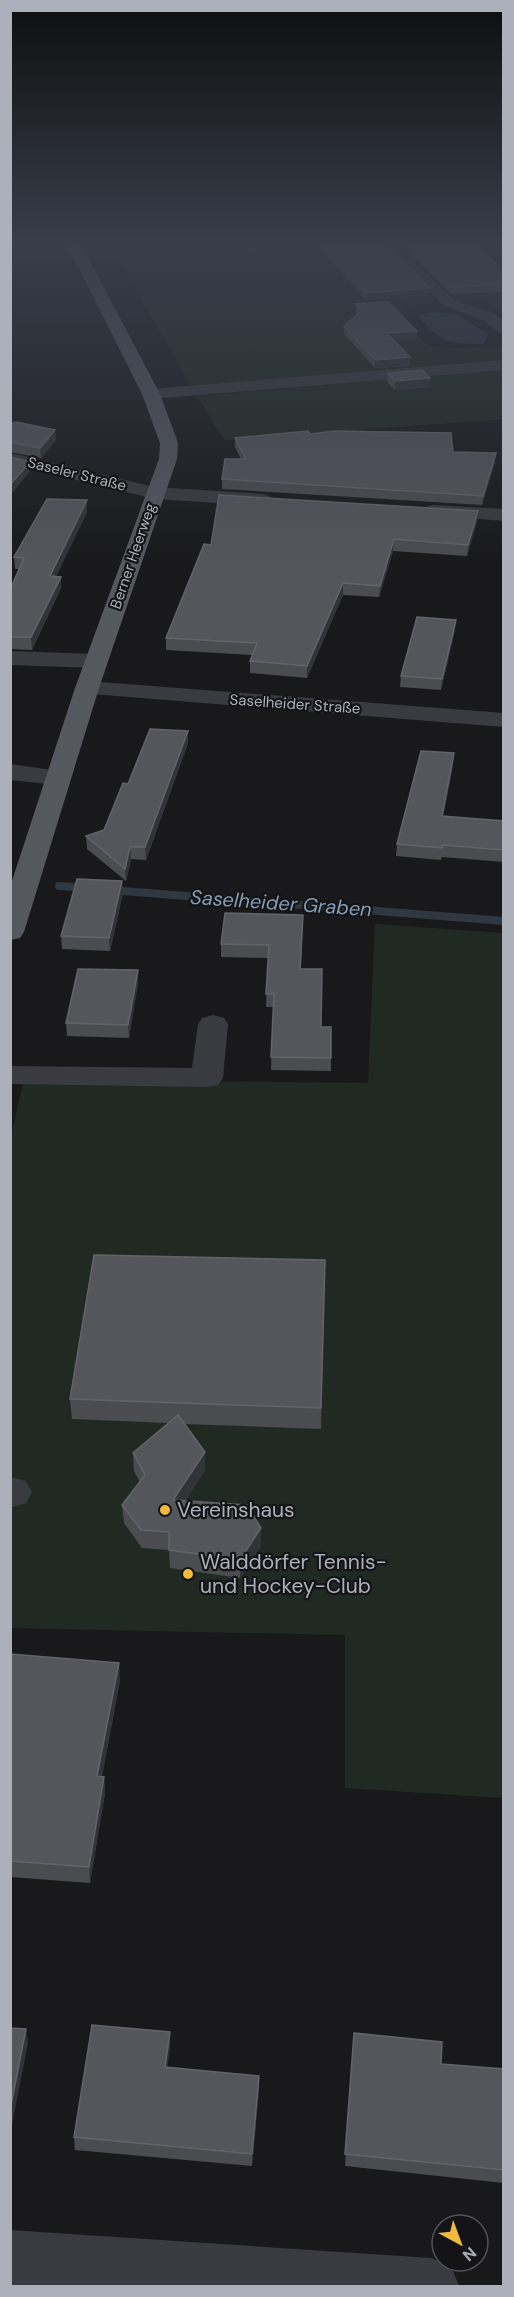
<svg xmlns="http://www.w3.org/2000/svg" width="514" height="2297" viewBox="0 0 514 2297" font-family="'DM Sans',sans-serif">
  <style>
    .green { fill: #212a22 }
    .water { fill: #2f3840 }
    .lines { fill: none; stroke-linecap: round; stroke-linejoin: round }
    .stream { stroke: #2f3840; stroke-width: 8 }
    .minor { fill: #3a3b40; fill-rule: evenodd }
    .major { fill: #56585f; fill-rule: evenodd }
    .wall { fill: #4a4c50 }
    .shaded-wall { fill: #323336 }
    .building { fill: #55565c; stroke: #62646a; stroke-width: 1.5 }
    .poi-dot { fill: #f1ba3c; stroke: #141417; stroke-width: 2 }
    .labels { text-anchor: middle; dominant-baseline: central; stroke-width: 4.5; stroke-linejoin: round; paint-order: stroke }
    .far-street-label { font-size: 15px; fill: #acb0bb; stroke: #141417 }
    .water-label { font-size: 20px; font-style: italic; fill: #849cb5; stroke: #141417 }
    .near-poi-label { font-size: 21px; fill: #acb0bb; stroke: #141417; text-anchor: start }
  </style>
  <rect width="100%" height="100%" fill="#19191b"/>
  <path class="green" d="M111 246H381L438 303 403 306 405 309 400 313 401 319 427 345 434 347 449 349 503 345V362L191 386Z
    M402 246H503V316L486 300 459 302Z
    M503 369V419L224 440 197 396Z
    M375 924 503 933V1798L345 1788V1635L11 1628 10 1140 24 1079 368 1083Z"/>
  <path class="water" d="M433 312 456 314 488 334 483 344C452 345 436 341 418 315Z"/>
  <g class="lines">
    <path class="stream" d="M59 886 88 888
      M110 890 504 921"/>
    <path class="minor" d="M383 246H398L454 300 497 315 504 320V334L498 332 485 321 444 306Z
      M504 360V370L151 399 145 398 142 394 145 390 151 389Z
      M10 453 155 487 262 494 269 496 272 500 269 504 262 506 155 499 10 464Z
      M433 505 504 509V521L426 515 423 511 426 507Z
      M10 651 96 654 104 656 107 661 104 666 96 668 10 665Z
      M87 681 504 713V727L79 693 75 688 79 683Z
      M10 764 67 772 71 777 67 782 58 785 10 780Z
      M213 1015 224 1018 228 1024 223 1078 218 1085 207 1087 10 1084V1066L192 1068 198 1024 202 1018Z
      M10 1477 26 1481 32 1492 26 1503 12 1507Z
      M10 2230 431 2258 451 2266 459 2286H10Z"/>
    <path class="major" d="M68 246H82L160 394 178 443 177 459 99 688 24 932 20 938 10 940V887L75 688 159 459 160 443 142 394Z"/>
  </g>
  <path class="wall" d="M317 246H387L430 295 366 300Z
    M401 246H477L504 271V292L451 294Z
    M356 304 417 331V339L394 340 410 357 409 366 375 368 344 334V326L358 314 356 312Z
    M388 373 430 387 395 390 387 382Z
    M10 424 55 430 56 440 41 458 10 452Z
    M310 434 453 452 495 462 482 505 222 489V479L241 459 235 447V438Z
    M87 512 56 576 61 577V588L32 650 10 649V590L19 569H15L14 557Z
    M477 522 467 556 393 551 379 597 343 595 307 678 250 673V661L252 655 166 650V638L211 545Z
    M455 630 441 690 400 687 401 676Z
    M188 743 146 860 131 859 126 881 87 849 86 836 104 830 128 784Z
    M453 765 443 816 504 821V862L442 857 441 860 396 856 397 844Z
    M122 881 123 893 110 951 62 949 61 936Z
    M303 915 301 969 321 1027 331 1058V1071L271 1070 273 1007H266L268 958 221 957V944Z
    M138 983 129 1038 67 1036 66 1023Z
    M325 1260 321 1429 185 1424 205 1470 185 1501 261 1528V1546L240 1578 170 1568 169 1550 142 1548 124 1523 122 1505 140 1482 134 1471 133 1453 168 1423 72 1419 70 1399Z
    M10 1654 120 1680 102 1776 104 1777 105 1793 90 1883 10 1877Z
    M354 2033 441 2064 504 2069V2183L345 2166Z
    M170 2046 167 2067 259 2089 252 2166 75 2150 74 2137Z"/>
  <path class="shaded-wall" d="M430 288V295L366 300V293Z
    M417 331V339L386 341V333Z
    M410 357 409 366 375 368V360Z
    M430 378V387L395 390V381Z
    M55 430 56 440 41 458 40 448Z
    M496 453 495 462 482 505 483 496Z
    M30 462V471L10 496V485Z
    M87 500V512L51 588 50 576Z
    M478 511 477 522 467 556 468 545Z
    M394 539 393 551 379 597 380 586Z
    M61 577V588L32 650 31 637Z
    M343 583V595L307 678V666Z
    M456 620 455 630 441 690 442 679Z
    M188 731V743L146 860 145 847Z
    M454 753 453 765 441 828 442 816Z
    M130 847 131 859 126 881 125 869Z
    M122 881 123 893 110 951 109 938Z
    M138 970V983L129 1038 128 1025Z
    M205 1452V1470L174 1518 173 1500Z
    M261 1528V1546L240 1578V1560Z
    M119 1663 120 1680 99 1793 97 1776Z
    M104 1777 105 1793 90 1883 89 1867Z
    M26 2029 28 2043 10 2135V2110Z
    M170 2032V2046L166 2080 165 2067Z
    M259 2076V2089L252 2166V2154Z"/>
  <path class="building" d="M323 246H387L430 288 366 293Z
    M408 246H477L504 271V285L451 287Z
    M388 302 417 331 386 333 410 357 375 360 344 326 361 311 356 304Z
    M422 370 430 378 395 381 388 373Z
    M16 422 55 430 40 448 10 442V424Z
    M308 431 310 434 335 431 451 433 453 452 496 453 483 496 222 479 225 459H246L235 438Z
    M10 457 30 462 10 485Z
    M219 495 478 511 468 545 394 539 380 586 343 583 307 666 250 661 257 643 166 638 204 544 211 545Z
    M47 499 87 500 50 576 61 577 31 637H10V590L24 558 14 557Z
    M417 617 456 620 442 679 401 676Z
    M150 729 188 731 145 847H130L125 869 86 836 104 830 123 783 128 784Z
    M421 751 454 753 442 816 504 821V850L443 845 442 848 397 844Z
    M77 879 122 881 109 938 61 936Z
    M225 913 303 915 300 969H322L321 1027H331V1058L271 1057 274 994H266L269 945 221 944Z
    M78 969 138 970 128 1025 66 1023Z
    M94 1255 325 1260 321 1408 70 1399Z
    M178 1415 205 1452 173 1500 247 1505 261 1528 240 1560 169 1550V1532L141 1530 122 1505 145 1475 133 1453Z
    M10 1654 119 1663 97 1776 104 1777 89 1867 10 1861Z
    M92 2025 170 2032 165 2067 259 2076 252 2154 74 2137Z
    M10 2028 26 2029 10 2110Z
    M354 2033 442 2042 441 2064 504 2069V2170L345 2154Z"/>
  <linearGradient id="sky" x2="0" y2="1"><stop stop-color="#0e0e0f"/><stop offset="0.43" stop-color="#383e4a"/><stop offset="1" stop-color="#383e4a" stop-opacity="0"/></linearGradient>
  <rect width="514" height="567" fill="url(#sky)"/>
  <g class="poi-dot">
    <circle cx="165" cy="1510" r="6"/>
    <circle cx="188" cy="1574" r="6"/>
  </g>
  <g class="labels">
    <g class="far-street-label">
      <text transform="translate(77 474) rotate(14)">Saseler Straße</text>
      <text transform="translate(133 556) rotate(-71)">Berner Heerweg</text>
      <text transform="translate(295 704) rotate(4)">Saselheider Straße</text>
    </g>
    <g class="water-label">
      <text transform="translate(281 903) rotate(4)">Saselheider Graben</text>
    </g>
    <g class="near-poi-label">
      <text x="177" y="1510">Vereinshaus</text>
      <text x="200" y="1562">Walddörfer Tennis-<tspan x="200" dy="24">und Hockey-Club</tspan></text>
    </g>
  </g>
  <rect width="514" height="2297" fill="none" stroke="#acb0bb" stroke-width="24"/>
  <g transform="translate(460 2243) rotate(139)"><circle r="28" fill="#141417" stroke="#515259" stroke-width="1.5"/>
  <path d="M0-4.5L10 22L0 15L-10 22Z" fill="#f1ba3c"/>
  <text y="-9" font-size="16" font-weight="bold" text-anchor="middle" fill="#acb0bb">N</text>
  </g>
</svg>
